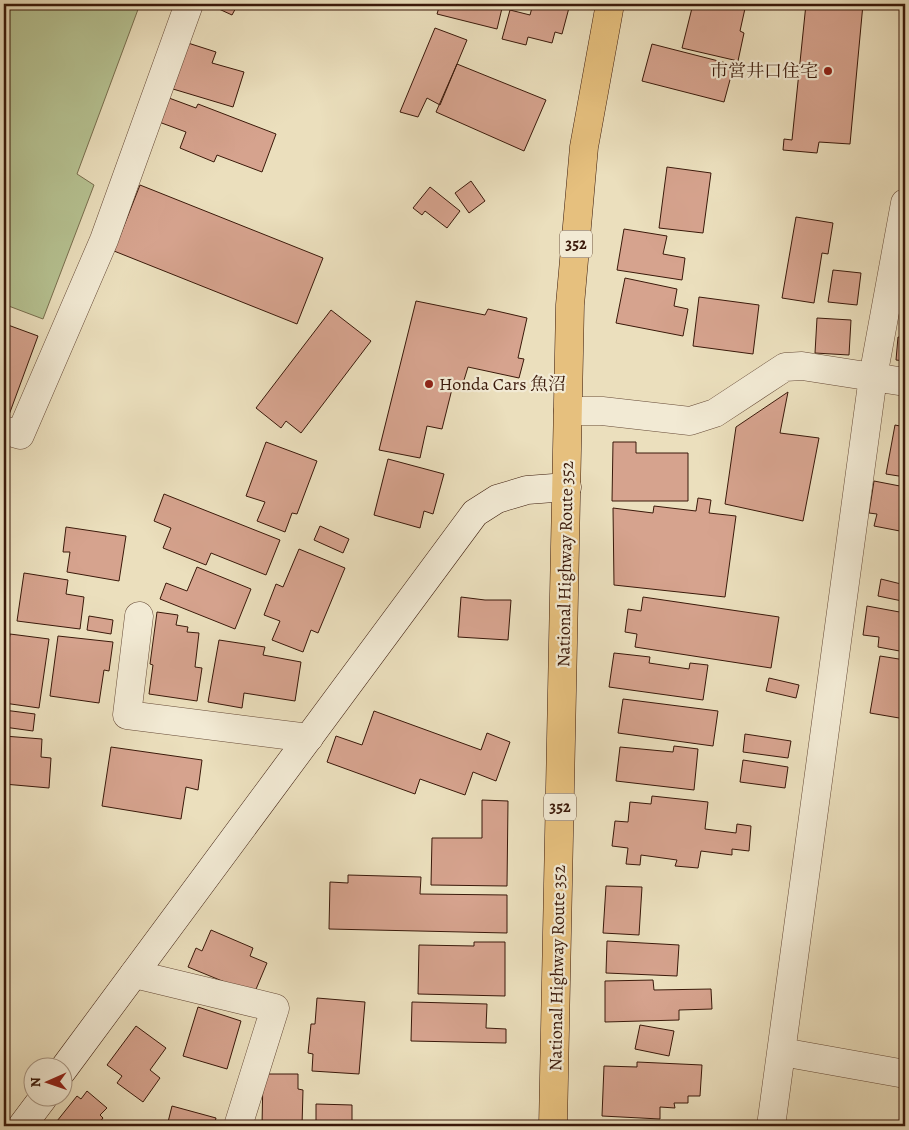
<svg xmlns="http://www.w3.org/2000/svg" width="909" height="1130" viewBox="0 0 909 1130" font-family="Alegreya,'Noto Serif JP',serif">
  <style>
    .green { fill: #b6c292; stroke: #786e4e }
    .building { fill: #d6a38e; stroke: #3a190a }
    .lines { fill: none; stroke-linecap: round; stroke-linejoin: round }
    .street-casing { stroke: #664a37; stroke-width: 29 }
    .secondary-casing { stroke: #3a190a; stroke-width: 29 }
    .highway-casing { stroke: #3a190a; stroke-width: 29 }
    .street { stroke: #f2ead4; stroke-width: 28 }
    .secondary { stroke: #f2ead4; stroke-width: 28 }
    .highway { stroke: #e6c07e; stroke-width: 28 }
    .poi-dot { fill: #8f2418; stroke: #f2ead4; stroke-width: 2 }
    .labels { text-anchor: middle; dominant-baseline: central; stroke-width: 4.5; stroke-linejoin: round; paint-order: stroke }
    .shield { fill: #f2ead4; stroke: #715847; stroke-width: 1 }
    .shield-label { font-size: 16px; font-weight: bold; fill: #3a190a }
    .poi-label { font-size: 18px; fill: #3a190a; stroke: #f2ead4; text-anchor: end }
    .street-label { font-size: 18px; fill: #3a190a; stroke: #f2ead4 }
  </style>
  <rect width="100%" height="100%" fill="#ebdfbd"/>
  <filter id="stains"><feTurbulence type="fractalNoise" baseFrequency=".004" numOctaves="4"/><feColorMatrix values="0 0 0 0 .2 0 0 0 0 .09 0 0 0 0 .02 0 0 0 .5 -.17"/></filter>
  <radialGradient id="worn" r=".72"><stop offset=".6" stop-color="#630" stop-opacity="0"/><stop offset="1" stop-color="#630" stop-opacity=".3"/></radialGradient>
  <path class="green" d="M4 4H140L77 174 94 185 43 319 6 305 4 310Z"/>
  <path class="building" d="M208 4H238L232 15Z
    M440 4H503L497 29 437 14Z
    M533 4H570L562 34 555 32 552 43 528 37 526 45 502 39 510 10 530 15Z
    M693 4H746L740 31 744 33 738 61 682 48Z
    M806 4H863L850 144 819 142 817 153 783 150 784 139 792 140Z
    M435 28 467 40 440 105 427 98 418 117 400 112Z
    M188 43 216 52 212 63 244 72 233 107 173 89Z
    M652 44 734 65 724 102 642 81Z
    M457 64 546 100 524 151 436 112Z
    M169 98 196 108 198 104 276 134 262 172 217 155 214 162 180 148 186 132 159 122Z
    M667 167 711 173 703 233 659 228Z
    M471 181 485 201 469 213 455 193Z
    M140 185 323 258 297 324 114 251Z
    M430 187 460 211 447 228 425 211 422 215 413 208Z
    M796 217 833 223 828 254 822 253 814 303 782 298Z
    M624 229 667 236 663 254 685 258 682 280 617 270Z
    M833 270 861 273 857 305 828 302Z
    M625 278 677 289 674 306 688 309 683 336 616 323Z
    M699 297 759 305 753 354 693 346Z
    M416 301 485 315 488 309 527 318 518 358 524 359 519 378 468 367 461 390 452 389 442 429 427 426 420 458 379 450Z
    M331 310 371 341 301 433 286 421 281 428 256 408Z
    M817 318 851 320 849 355 815 353Z
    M8 325 38 336 6 423 4 422V337Z
    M898 337 905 338V361L896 360Z
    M788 392 780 433 819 438 803 521 725 504 736 427Z
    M895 425 905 427V477L886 474Z
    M266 442 317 461 297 514 292 513 285 532 257 521 265 502 246 496Z
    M613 442H636V453H688V501H612Z
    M388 459 444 474 433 514 424 511 420 528 374 515Z
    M874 481 905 487V532L874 526 877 514 869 513Z
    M164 494 280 540 266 575 211 553 206 565 163 548 171 528 154 521Z
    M698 498 711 500 709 513 736 516 725 597 614 585 613 508 653 513 654 506 696 511Z
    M320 526 349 539 343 553 314 540Z
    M66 527 126 536 119 581 67 572 70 552H63Z
    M299 549 345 568 318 633 311 630 303 652 272 640 280 621 264 615 276 584 283 587Z
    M197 567 251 589 235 629 160 599 166 583 187 591Z
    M24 573 68 580 66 594 84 597 80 629 17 621Z
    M881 579 905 585 902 601 878 596Z
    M461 597 485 600H511L508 640 458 637Z
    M643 597 779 617 771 668 635 647 637 634 625 632 628 609 641 611Z
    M867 606 905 613V652L878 647 879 637 863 635Z
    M157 612 178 615 176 625 188 627 187 632 199 633 195 667 202 668 197 701 149 694 153 665 150 664Z
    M89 616 113 620 111 634 87 630Z
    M10 634 49 639 39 708 4 703V676Z
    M58 636 113 642 109 671 104 670 99 703 50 696Z
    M219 640 265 647 263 655 301 662 295 701 244 693 242 708 208 702Z
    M614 653 650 657 649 663 689 669 690 663 708 665 703 700 609 687Z
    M880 656 905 660V719L870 713Z
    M769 678 799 685 796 698 766 691Z
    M623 699 718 711 713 746 618 733Z
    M4 710 35 714 33 731 4 727Z
    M374 711 481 750 487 733 510 742 496 781 473 772 465 795 420 779 415 794 327 762 336 736 362 745Z
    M745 734 791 741 788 758 743 752Z
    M4 736 42 739 41 757 51 758 49 788 4 784Z
    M674 746 698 749 694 790 616 781 620 747 673 752Z
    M111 747 202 760 198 790 186 787 181 819 102 806Z
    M743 760 788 767 785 788 740 782Z
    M652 796 708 802 705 829 736 833 737 824 751 826 749 851 732 849V855L701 851 698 868 675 866 677 860 641 855 640 865 626 864 628 848 612 846 615 821 628 822 630 802 651 804Z
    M482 800 508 801 507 886 431 885 432 838H482Z
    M348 875 421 877 420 894 507 895V933L329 929 330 882 348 883Z
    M606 886 642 887 639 935 603 933Z
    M211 930 253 948 250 956 267 963 254 994 188 967 196 948 202 951Z
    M607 941 679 945 677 976 606 973Z
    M474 942H505V996L418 994 419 945 474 946Z
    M653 980 654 990 711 989 712 1009 679 1010V1020L605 1022V981Z
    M317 998 365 1002 359 1074 312 1071 313 1054 308 1053 311 1024H315Z
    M412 1002 487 1004 486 1028 506 1029V1043L411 1041Z
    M198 1007 241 1021 227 1069 183 1056Z
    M640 1025 674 1031 669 1056 635 1049Z
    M136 1026 166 1048 150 1070 160 1078 143 1102 117 1083 122 1076 107 1065Z
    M637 1062 702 1065 700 1096H688V1103H674L675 1108 660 1107V1119L602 1116 604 1066 637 1067Z
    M263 1074H298V1089L303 1090 302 1126H262Z
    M87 1091 107 1108 100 1115 103 1118 97 1126H53L77 1096 81 1099Z
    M316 1104 352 1105V1126H316Z
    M172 1106 216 1118 214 1126H167Z"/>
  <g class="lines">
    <defs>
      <path id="street" d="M568 411H602L690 421 715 413 785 367 802 366 905 382
        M4 430 20 435 104 240 189 4
        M139 616 127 715 309 738
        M134 974 275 1008 238 1126
        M782 1052 905 1074
        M771 1126 873 377 905 203"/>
      <path id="secondary" d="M62 1071 475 513 497 499 527 490 567 487
        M22 1126 43 1098"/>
      <path id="highway" d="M553 1126 570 305 584 147 610 4"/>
    </defs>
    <use href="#street" class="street-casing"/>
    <use href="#secondary" class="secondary-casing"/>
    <use href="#highway" class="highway-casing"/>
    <use href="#street" class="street"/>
    <use href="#secondary" class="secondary"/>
    <use href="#highway" class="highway"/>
  </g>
  <g class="poi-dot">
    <circle cx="828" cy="71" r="5"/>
    <circle cx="429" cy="384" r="5"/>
  </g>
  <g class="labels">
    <g class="shield">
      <rect x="560" y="230.5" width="32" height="27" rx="4"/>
      <rect x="544" y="793.5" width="32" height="27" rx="4"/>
    </g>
    <g class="shield-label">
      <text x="576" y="244">352</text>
      <text x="560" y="807">352</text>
    </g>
    <g class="poi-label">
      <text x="818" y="71">市営井口住宅</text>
      <text x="439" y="384" text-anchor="start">Honda Cars 魚沼</text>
    </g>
    <g class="street-label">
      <text transform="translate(565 564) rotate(-89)">National Highway Route 352</text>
      <text transform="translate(557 968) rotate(-89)">National Highway Route 352</text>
    </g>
  </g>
  <rect width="909" height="1130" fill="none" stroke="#ebdfbd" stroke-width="20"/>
  <rect x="5" y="5" width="899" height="1120" fill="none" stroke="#3a190a" stroke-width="2.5"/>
  <rect x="10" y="10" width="889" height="1110" fill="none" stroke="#3a190a"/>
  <g transform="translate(48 1082) rotate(268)"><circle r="24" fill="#f2ead4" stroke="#a89683"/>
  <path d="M0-4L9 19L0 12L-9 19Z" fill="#8f2418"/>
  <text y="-8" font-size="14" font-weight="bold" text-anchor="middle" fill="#3a190a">N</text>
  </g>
  <rect width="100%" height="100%" filter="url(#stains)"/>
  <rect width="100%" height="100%" fill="url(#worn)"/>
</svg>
